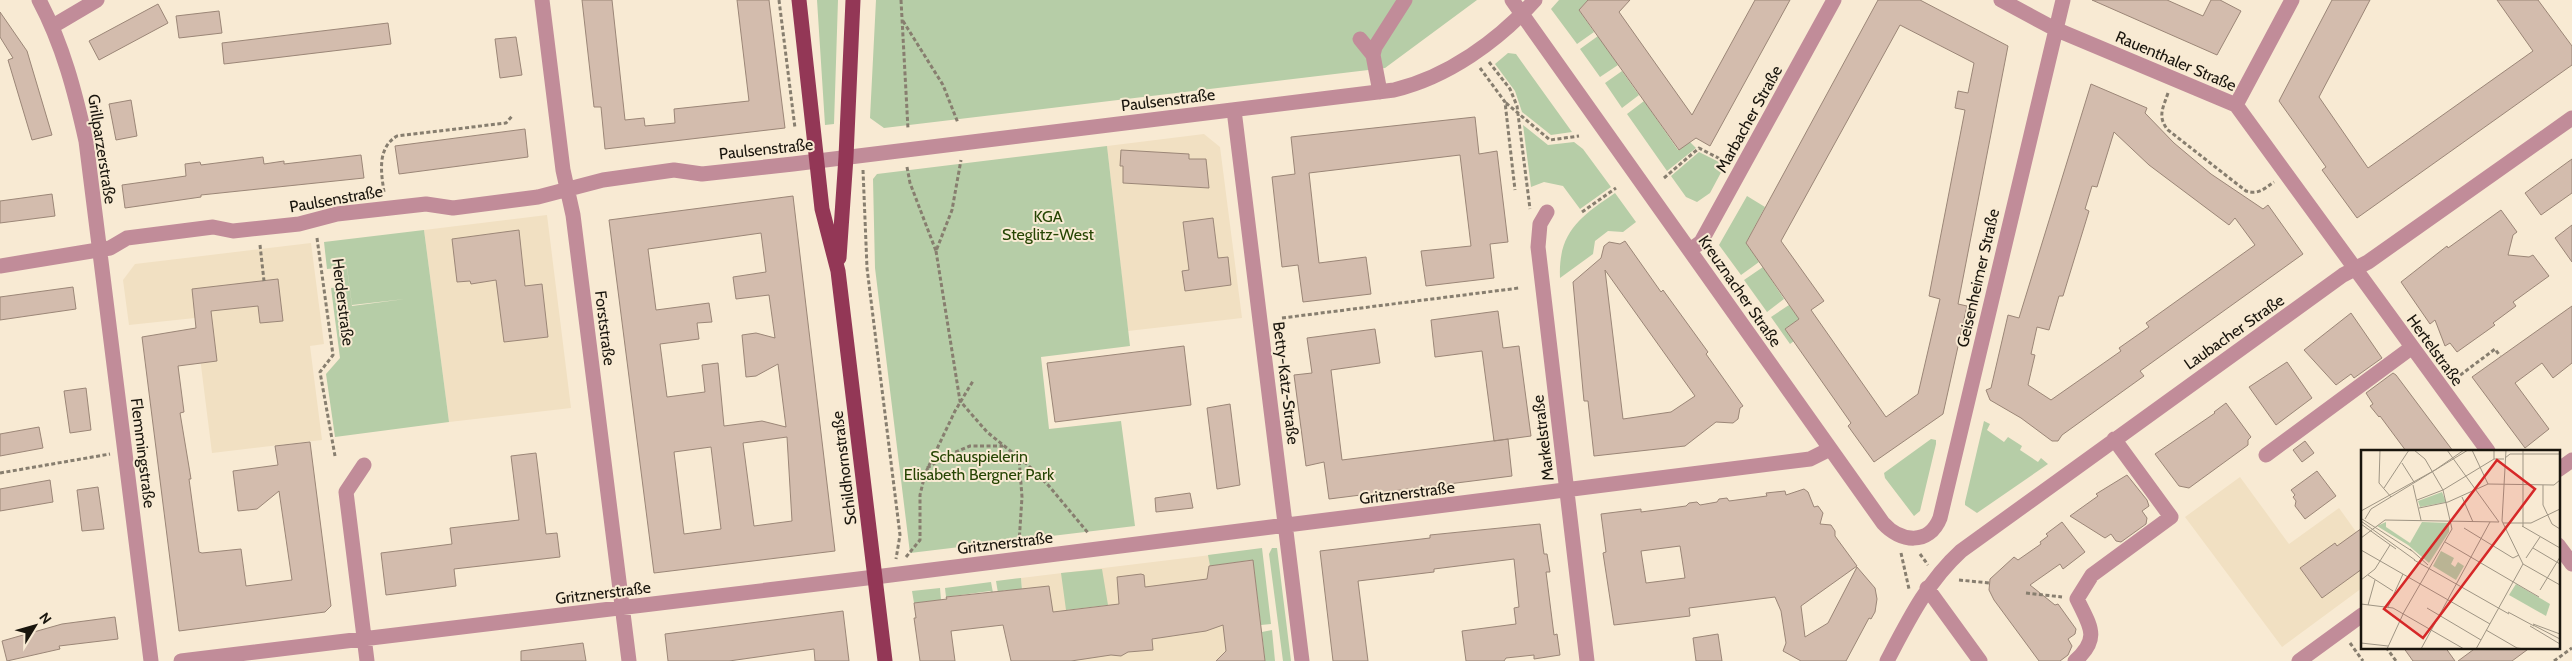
<svg xmlns="http://www.w3.org/2000/svg" width="2572" height="661" viewBox="0 0 2572 661" font-family="Cabin,sans-serif">
  <style>
    .built { fill: #f1e0c2 }
    .green { fill: #b6cda7 }
    .building { fill: #d3bcad; stroke: #9b8677; fill-rule: evenodd }
    .lines { fill: none; stroke-linecap: round; stroke-linejoin: round }
    .path { stroke: #877e6f; stroke-width: 3; stroke-dasharray: 4 2.5; stroke-linecap: butt }
    .minor { stroke: #c18c99; stroke-width: 15 }
    .major { stroke: #933756; stroke-width: 15 }
    .labels { text-anchor: middle; dominant-baseline: central; stroke-width: 4; stroke-linejoin: round; paint-order: stroke }
    .street-label { font-size: 16px; fill: #19150d; stroke: #f8ead3 }
    .park-label { font-size: 16px; fill: #264503; stroke: #f8ead3 }
    .inset-road { fill: none; stroke: #9f9584; stroke-width: 1 }
    .view { fill: #d62828; fill-opacity: 0.15; stroke: #d62828; stroke-width: 2.5 }
    .inset-edge { fill: none; stroke: #19150d; stroke-width: 2.5 }
  </style>
  <rect width="100%" height="100%" fill="#f8ead3"/>
  <path class="built" d="M1204 134 1220 147 1242 318 1128 331 1107 146Z
    M547 215 571 408 449 422 424 230Z
    M311 243 324 344 310 346 322 440 212 453 195 318 129 325 123 280 135 264Z
    M2240 477 2289 544 2339 508 2362 540V588L2282 647 2185 517Z
    M1252 550 1265 661H1031L1021 578Z"/>
  <path class="green" d="M817 0H838L834 124 825 125Z
    M876 0H1477L1385 68 884 128 870 118Z
    M1559 0H1588L1579 10 1594 32 1577 44 1551 9Z
    M1598 36 1618 65 1600 77 1580 49Z
    M1508 53 1516 54 1572 132 1551 135 1522 112 1515 91 1495 64Z
    M1622 71 1639 95 1622 108 1605 83Z
    M1644 101 1678 150 1690 142 1696 148 1667 171 1627 114Z
    M1523 125 1548 145 1574 142 1583 149 1611 187 1580 209 1563 186 1544 182 1531 187Z
    M1107 146 1130 346 1041 357 1049 429 1121 421 1135 526 910 553 875 268 873 179 877 174Z
    M1699 152 1725 165 1710 193 1697 202 1686 197 1671 176Z
    M1615 193 1636 222 1623 232 1608 231 1595 241 1593 254 1560 278C1558 232 1580 217 1615 193Z
    M1747 196 1765 207 1746 243 1759 262 1741 275 1719 245Z
    M424 230 449 422 335 437 326 374 340 358 331 288 339 287 337 269 347 268 352 306 405 299 352 305 347 267 327 269 324 242Z
    M1763 267 1784 299 1767 312 1744 280Z
    M1789 305 1799 319 1785 329 1794 341 1790 344 1771 317Z
    M1984 421 1990 424 1987 430 2004 442 2008 437 2022 446 2020 450 2038 462 2041 458 2048 464 1977 513 1965 505V502Z
    M1931 439 1936 440V444L1920 511 1914 516 1885 478 1884 473Z
    M1262 548 1271 624 1261 625 1253 562 1251 560 1210 566 1208 555Z
    M1272 548H1277L1291 661H1283L1269 554Z
    M1102 569 1108 605 1066 610 1061 573Z
    M1021 578 1022 590H1005L998 593 996 581Z
    M991 582 993 593 990 591 946 597 945 588Z
    M940 588 941 600 914 603 912 591Z
    M1272 630 1275 661H1265L1262 632Z"/>
  <path class="building" d="M582 0H612L625 120 644 118 645 126 675 123 674 109 749 101 737 0H769L785 128 605 149 601 107H594Z
    M1588 0H1630L1619 12 1692 115 1755 0H1790L1710 146 1696 138 1679 150 1579 10Z
    M1878 0H1920L2008 46 1958 304 1967 306 1943 414 1874 462 1848 426 1851 423 1785 329 1799 319 1746 243ZM1900 25 1974 63 1968 93 1958 91 1955 108 1965 110 1929 296 1940 299 1918 394 1886 417 1811 310 1824 301 1781 241Z
    M2092 0H2167L2203 16 2211 0H2220L2241 11 2217 55Z
    M2332 0H2370L2319 97 2368 168 2533 51 2497 0H2538L2572 46V65L2357 218 2322 170 2326 167 2279 101Z
    M158 4 168 23 99 60 89 41Z
    M219 11 222 33 179 38 176 16Z
    M0 12 27 51 52 135 32 140 8 60 13 58 0 37Z
    M388 23 391 44 224 64 222 43Z
    M516 37 522 75 500 78 495 39Z
    M2091 84 2147 108 2145 113 2174 143 2211 174 2263 209 2268 205 2303 254 2140 371 2144 376 2062 435 2058 441H2052L2021 418 1990 400 1986 390 1991 388 2008 315 2019 318ZM2114 132 2149 165 2229 225 2235 218 2255 245 2146 323 2149 327 2119 348 2121 351 2051 400 2028 385 2035 355 2031 354 2037 327 2049 330 2059 296H2063L2089 211 2085 209 2092 186 2097 187Z
    M131 100 137 136 116 140 109 104Z
    M1475 117 1479 154 1497 151 1508 242 1490 244 1494 278 1426 286 1421 251 1471 246 1460 155 1309 173 1319 263 1366 257 1371 294 1303 302 1298 265 1282 267 1272 177 1295 174 1291 137Z
    M525 129 528 157 399 174 395 146Z
    M1121 150 1189 154V159H1206L1209 188 1123 183V166H1120Z
    M361 155 364 178 201 195V197L125 208 122 185 186 176 185 164 200 162 201 165 263 157 264 164 284 161V164Z
    M2572 159V193L2541 215 2525 193Z
    M52 194 55 216 0 223V201Z
    M793 196 835 551 654 573 609 220ZM761 233 766 272 733 277 736 299 769 295 775 338 756 333 742 335 746 377 756 376 778 364 786 427 762 421 724 426 718 363 702 365 705 392 667 397 660 344 699 339 697 323 712 322 709 303 656 310 648 249ZM787 437 792 521 754 526 743 443ZM711 447 721 529 684 534 674 452Z
    M2501 210 2517 232 2513 235 2508 255 2529 257 2533 255 2549 276 2513 302 2516 306 2493 323 2495 325 2457 352 2450 343 2445 346 2435 320 2430 324 2401 282 2447 246 2448 248Z
    M1213 218 1218 258 1228 257 1231 285 1185 291 1182 271 1189 270 1183 222Z
    M2572 225V262L2555 238Z
    M519 230 525 286 542 284 548 337 504 342 496 280 471 284 470 281 457 282 452 239Z
    M1625 241 1661 292 1663 290 1708 352 1706 354 1743 406 1740 408 1738 419 1733 423 1716 422 1685 446 1594 456 1588 401H1584L1583 391 1573 282 1601 258 1604 246 1609 242 1620 244ZM1605 270 1695 396 1671 412 1623 419Z
    M278 279 283 321 260 323 258 306 211 311 217 361 178 366 184 412 180 413 191 479H189L199 552 202 553 241 549 246 586 292 580 279 491 257 509 238 511 233 471 278 465 275 446 310 442 331 606 325 612 179 631 142 337 196 328 192 289Z
    M73 287 76 309 0 320V297Z
    M2572 306V363L2553 378 2542 363 2515 383 2549 429 2525 448 2472 377Z
    M1498 311 1503 348 1519 346 1531 436 1494 441 1482 351 1435 357 1431 320Z
    M2351 313 2382 358 2354 378 2351 374 2336 385 2304 350Z
    M1375 329 1380 363 1331 370 1342 460 1508 439 1512 476 1329 499 1324 462 1306 466 1294 375 1312 373 1307 338Z
    M1184 346 1191 405 1055 422 1047 363Z
    M2287 362 2312 398 2276 425 2249 387Z
    M2393 373 2396 375 2453 451H2406L2380 416 2379 417 2370 406 2373 404 2366 393Z
    M86 388 91 430 70 433 64 391Z
    M2226 403 2251 437 2248 440V445L2189 488 2179 486 2155 454 2215 413 2214 412Z
    M1230 404 1240 485 1217 489 1207 408Z
    M39 427 43 448 0 456V434Z
    M2305 441 2314 453 2302 462 2293 450Z
    M536 453 546 534 557 533 560 557 454 569 456 586 386 595 381 553 452 544 450 528 519 520 511 456Z
    M2317 471 2336 496 2305 519 2295 506 2296 501 2293 497 2295 495 2291 490Z
    M2127 475 2147 500 2149 506 2142 511 2147 518 2146 524 2121 542 2116 541 2111 534 2105 538 2070 516 2098 496 2096 494Z
    M50 480 53 502 0 511V489Z
    M98 487 104 529 82 531 77 490Z
    M1804 489 1808 492 1814 507 1818 506 1823 513 1820 524 1831 525 1835 531V536L1857 566 1801 606 1805 637 1828 623 1857 567 1875 588 1877 599 1875 612 1871 619 1869 618 1846 661H1801L1783 651 1786 643 1781 611 1775 597 1689 608 1690 616 1614 625 1603 553 1606 552 1601 514 1641 509V512L1686 506 1689 503 1697 502 1700 505 1717 502 1719 499 1727 498 1729 501 1767 496 1766 493 1785 491 1786 495ZM1680 546 1685 578 1646 583 1641 551Z
    M1190 493 1193 508 1156 512 1155 498Z
    M2062 522 2085 552 2063 569 2060 564 2030 585 2055 605 2058 604 2076 629 2075 634 2068 639 2072 646 2068 655 2060 661H2039L1994 600 1989 590 1990 579 2014 557 2018 560 2041 544 2040 542 2048 536 2046 534Z
    M1540 524 1544 554H1547L1550 572H1546L1554 635 1557 634 1560 655 1534 659V655L1506 658 1504 661H1466L1462 631 1516 624 1514 608 1519 607 1514 559 1434 569V572L1358 581 1368 661H1333L1320 551 1430 538V535Z
    M2362 528V569L2322 598 2300 568 2335 543 2337 546Z
    M1253 560 1265 661H1216L1226 651 1223 625 1206 631 1152 639 1153 650 1128 652 1121 656 1111 655 1071 661H1011L1003 625 951 631 955 661H920L914 618H916L914 603 947 599 946 597 1049 586 1053 612 1119 604 1117 577 1141 574 1144 575 1145 587 1207 579 1209 566Z
    M843 611 849 661H815L814 649 729 661H668L665 634Z
    M115 617 118 639 59 646 60 649 7 661 2 641 62 624Z
    M1718 634 1722 661H1696L1693 638Z
    M583 643 586 661H521V651Z
    M2403 647H2445L2455 661H2413Z
    M2477 647H2531L2512 661H2458Z"/>
  <g class="lines">
    <path class="path" d="M779 0 795 128
      M901 0 908 129
      M903 21 943 85 958 123
      M1489 62 1510 89 1517 106 1530 209
      M1480 68 1505 102 1515 190
      M2168 93C2163 108 2157 117 2168 130L2246 191C2258 195 2264 189 2274 182
      M1506 103 1550 140 1579 136
      M907 167 910 183 936 251 952 210 961 160
      M863 170 867 268 900 535 896 559
      M1664 178 1699 148 1726 162
      M384 192C381 172 377 148 397 136L506 123 513 115
      M1582 212 1616 188
      M317 238 333 355 320 372 335 456
      M260 245 264 281
      M936 251 960 401 987 432 1028 465 1049 486 1089 534
      M1282 318 1519 288
      M2455 379 2495 349 2500 356
      M927 468 946 456 970 446H1003
      M0 473 110 454
      M1019 543 1022 497 1019 458
      M1901 553 1909 589
      M1920 554 1928 565
      M906 557 920 540V495L925 474 955 411 973 381
      M1959 580 1990 583
      M2026 593 2062 597
      M2350 643 2363 661
      M2386 647 2396 661
      M2554 661 2572 648"/>
    <path class="minor" d="M39 0C63 45 75 92 86 141L151 661
      M542 0 563 170 573 215 629 661
      M1512 0 1883 523C1900 542 1929 546 1940 518L2063 0
      M2001 0 2055 29 2236 105 2488 451
      M53 26 97 0
      M1360 39 1373 55
      M1380 92 1373 55 1375 47 1405 0
      M2236 105 2292 0
      M1234 110 1302 661
      M1547 212 1540 224 1538 247 1587 661
      M1690 250 1701 242 1834 0
      M0 266 110 248 127 238 213 227 233 231 299 224 337 214 426 204 453 208 538 197 603 180 674 170 702 174 793 164 1394 90C1448 77 1498 41 1535 0
      M2266 455 2411 348
      M364 465 346 492 367 661
      M2558 470 2572 460
      M2558 545 2572 564
      M1927 588 1980 661
      M181 661 875 577 1810 459 1830 449
      M1887 661C1908 621 1927 582 1961 551L2343 275 2368 262 2572 118
      M2075 661C2101 638 2090 626 2077 599L2092 575 2171 517 2114 439
      M2299 661 2362 615"/>
    <path class="major" d="M799 0 822 209 838 271 885 661
      M839 258 846 157 853 0"/>
  </g>
  <g class="labels">
    <g class="street-label">
      <text transform="translate(2176 61) rotate(23)">Rauenthaler Straße</text>
      <text transform="translate(1168 100) rotate(-7)">Paulsenstraße</text>
      <text transform="translate(1749 119) rotate(-61)">Marbacher Straße</text>
      <text transform="translate(102 149) rotate(81)">Grillparzerstraße</text>
      <text transform="translate(766 149) rotate(-6)">Paulsenstraße</text>
      <text transform="translate(336 199) rotate(-10)">Paulsenstraße</text>
      <text transform="translate(1978 278) rotate(-77)">Geisenheimer Straße</text>
      <text transform="translate(1740 291) rotate(55)">Kreuznacher Straße</text>
      <text transform="translate(343 302) rotate(83)">Herderstraße</text>
      <text transform="translate(605 328) rotate(83)">Forststraße</text>
      <text transform="translate(2234 332) rotate(-35)">Laubacher Straße</text>
      <text transform="translate(2435 350) rotate(54)">Hertelstraße</text>
      <text transform="translate(1286 383) rotate(83)">Betty-Katz-Straße</text>
      <text transform="translate(1543 438) rotate(-97)">Markelstraße</text>
      <text transform="translate(143 453) rotate(83)">Flemmingstraße</text>
      <text transform="translate(844 468) rotate(-97)">Schildhornstraße</text>
      <text transform="translate(1407 493) rotate(-7)">Gritznerstraße</text>
      <text transform="translate(1005 543) rotate(-7)">Gritznerstraße</text>
      <text transform="translate(603 593) rotate(-7)">Gritznerstraße</text>
    </g>
    <g class="park-label">
      <text x="1048" y="216">KGA<tspan x="1048" dy="18">Steglitz-West</tspan></text>
      <text x="979" y="456">Schauspielerin<tspan x="979" dy="18">Elisabeth Bergner Park</tspan></text>
    </g>
  </g>
  <g transform="translate(2361 450)">
    <rect width="199" height="199" fill="#f8ead3"/>
    <path d="M81 42 85 52 59 57 57 51ZM25 72V77L49 93 61 72 88 73V82L68 113 47 95 16 76ZM80 101 93 108 90 114 94 117 97 112 103 116 95 130 72 116ZM155 134 189 154 185 166 148 145Z" fill="#b6cda7"/>
    <path class="inset-road" d="M19 0 18 33 30 47M111 0 127 34M133 0V9H143M145 0 141 71 162 114M144 8 149 4H199M41 13 53 32M52 35 60 70M182 35V55L191 74 199 79M23 38 48 0M101 47 112 72M56 50 82 40 133 9M58 58 87 52 127 34 193 35 199 30M0 61 74 20 103 0M1 69 51 101M4 69 10 59 107 0M0 71 54 110M142 73H170L199 59M0 74 35 99M161 76 199 98M162 77V0M103 78 152 108 158 105M0 88 24 70 138 72 86 0M84 92 178 147M172 98 199 114M49 99 67 115M0 100 129 174M165 108 179 87M53 110 148 164M162 114 199 135M7 125 32 141M0 130 14 119 29 95M179 140 199 107M0 154 32 158 103 199M7 155 14 130M27 157 42 124M66 158 120 190M147 162 173 176M172 174 199 184M172 175 199 189M169 176 199 194M125 180 156 198 164 199M0 193 27 196M26 199 43 162 91 79 82 40 64 9 53 0M60 199 129 72M115 199 162 114"/>
    <path class="view" d="M136 10 174 39 62 188 23 159Z"/>
    <rect width="199" height="199" class="inset-edge"/>
  </g>
  <g transform="translate(35 626) rotate(53)" stroke="#f8ead3" stroke-width="4" paint-order="stroke">
  <path d="M0-4L9 19L0 12L-9 19Z" fill="#19150d"/>
  <text y="-8" font-size="14" font-weight="bold" text-anchor="middle" fill="#19150d">N</text>
  </g>
</svg>
